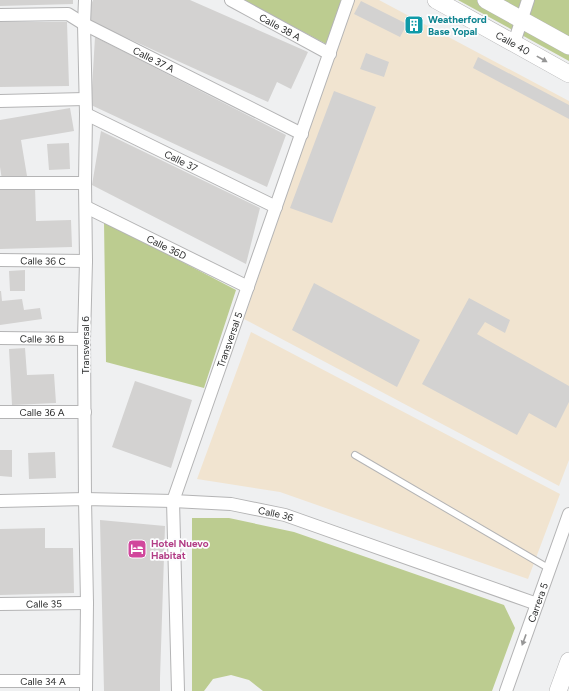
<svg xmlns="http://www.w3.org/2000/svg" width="569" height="691" viewBox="0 0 569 691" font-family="Figtree,sans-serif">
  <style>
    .industrial { fill: #f1e4d0 }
    .green { fill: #bccc90 }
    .building { fill: #d3d2d1 }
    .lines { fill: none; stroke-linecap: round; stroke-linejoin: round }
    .lane-casing { stroke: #b4b4b5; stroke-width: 8 }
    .street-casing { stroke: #b4b4b5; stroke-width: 14 }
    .secondary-casing { stroke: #b4b4b5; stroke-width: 18 }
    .lane { stroke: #fff; stroke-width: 6 }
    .street { stroke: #fff; stroke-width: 12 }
    .secondary { stroke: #fff; stroke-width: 17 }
    .oneway { fill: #969696 }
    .labels { text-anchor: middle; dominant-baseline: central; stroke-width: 3.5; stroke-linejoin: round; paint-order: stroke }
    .culture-label { font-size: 10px; font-weight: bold; fill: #0d838f; stroke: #fcfdfe; text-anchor: start }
    .street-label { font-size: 10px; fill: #2d2e2e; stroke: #fcfdfe }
    .hotel-label { font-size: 10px; font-weight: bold; fill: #b23c85; stroke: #fcfdfe; text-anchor: start }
  </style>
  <rect width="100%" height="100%" fill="#eff0f1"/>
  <path class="industrial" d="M352 0H379L569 101V460L559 486 244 319Z
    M251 332 560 494 528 579 280 492 197 479Z"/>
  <path class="green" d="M243 0H341L328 45Z
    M458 0H569V61Z
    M104 221 236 290 204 388 106 362Z
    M192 518H229L294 532 504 605 515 628 492 691H263L249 680 231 675 213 679 204 691H192Z"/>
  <path class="building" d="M0 0H73V4L0 6Z
    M93 0H190L308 52 291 89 277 82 268 102 85 19Z
    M361 1 407 24 410 18 423 25 419 33 406 26 400 37 354 14Z
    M0 22H67L69 86 0 87Z
    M95 37 286 135 267 187 91 105Z
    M366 53 389 62 384 77 360 69Z
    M478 57 569 105V119L473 68Z
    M334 91 376 107 332 223 290 208Z
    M70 108 74 131 21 140 27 176 2 180 0 167V120Z
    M101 131 260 208 246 264 92 185Z
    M69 143 70 169 49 170 47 144Z
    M35 187 36 221 71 220 72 247 0 249V188Z
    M25 270V291H10L9 271Z
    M314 283 420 340 397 387 292 330Z
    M0 291H1L2 301 22 299 24 310 40 308 42 319 0 325Z
    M469 298 510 320 505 333 485 322 477 334 569 386V402L556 428 529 413 517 435 422 384Z
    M25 348 27 375 54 374 56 403 12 405 9 349Z
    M135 381 192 400 171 468 112 447Z
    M0 450H12V477L0 476Z
    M55 452 56 478 29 479 28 453Z
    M100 520 165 526 160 678V691H104Z
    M45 528V548H73L74 593 0 595V529Z"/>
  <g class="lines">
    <defs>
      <path id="lane" d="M355 455 550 569"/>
      <g id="street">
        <path d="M85 0 84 24 86 114 85 183 86 261 84 339 85 499 87 603 86 691"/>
        <path id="s1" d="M231 0 330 54"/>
        <path id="s2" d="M0 15 68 14 84 24 302 134"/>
        <path d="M514 43 528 0"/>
        <path d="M0 101 85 99"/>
        <path id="s3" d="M86 114 276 207"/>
        <path d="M0 183H85"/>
        <path id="s4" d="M86 207 248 287"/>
        <path id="s5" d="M0 260 86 261"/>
        <path id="s6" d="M0 338 84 339"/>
        <path id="s7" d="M0 412H85"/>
        <path id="s8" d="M0 501 85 499 173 501 231 504 285 515 537 604"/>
        <path id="s9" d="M0 604 87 603"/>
        <path id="s10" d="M0 681H85"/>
        <path id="s11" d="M178 691 173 501 348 0"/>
        <path id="s12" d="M506 691 569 514"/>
      </g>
      <g id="secondary">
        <path id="s13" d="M436 0 569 74"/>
        <path d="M486 0 569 46"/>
        <path d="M558 691 569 661"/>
      </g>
    </defs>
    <use href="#lane" class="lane-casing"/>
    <use href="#street" class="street-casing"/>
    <use href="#secondary" class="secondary-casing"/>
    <use href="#lane" class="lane"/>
    <use href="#street" class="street"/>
    <use href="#secondary" class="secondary"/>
  </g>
  <defs><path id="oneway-solid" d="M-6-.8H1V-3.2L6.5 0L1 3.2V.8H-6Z"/></defs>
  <g class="oneway">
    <use href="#oneway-solid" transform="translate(542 59) rotate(29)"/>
    <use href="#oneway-solid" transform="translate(524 640) rotate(110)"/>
  </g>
  <defs>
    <symbol id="building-square" viewBox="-11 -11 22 22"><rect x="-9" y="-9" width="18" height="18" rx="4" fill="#0f9aa8" stroke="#fcfdfe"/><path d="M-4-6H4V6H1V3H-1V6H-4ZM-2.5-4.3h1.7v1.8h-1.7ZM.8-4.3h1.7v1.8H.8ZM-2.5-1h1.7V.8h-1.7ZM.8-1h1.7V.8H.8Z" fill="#fff"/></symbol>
    <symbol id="hotel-square" viewBox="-11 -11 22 22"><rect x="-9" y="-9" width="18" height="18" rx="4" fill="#d1479c" stroke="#fcfdfe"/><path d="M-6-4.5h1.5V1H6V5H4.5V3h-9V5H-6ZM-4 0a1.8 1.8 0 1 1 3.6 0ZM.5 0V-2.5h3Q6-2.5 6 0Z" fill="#fff"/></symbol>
  </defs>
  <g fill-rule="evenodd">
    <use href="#building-square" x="403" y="14" width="22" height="22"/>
    <use href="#hotel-square" x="126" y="538" width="22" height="22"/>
  </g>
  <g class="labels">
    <g class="culture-label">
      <text x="428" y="19">Weatherford<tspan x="428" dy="12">Base Yopal</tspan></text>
    </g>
    <g class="street-label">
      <text stroke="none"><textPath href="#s1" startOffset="56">Calle 38 A</textPath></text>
      <text stroke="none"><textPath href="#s13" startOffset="88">Calle 40</textPath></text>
      <text stroke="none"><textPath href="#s2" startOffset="165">Calle 37 A</textPath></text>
      <text stroke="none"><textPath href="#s3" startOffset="106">Calle 37</textPath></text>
      <text stroke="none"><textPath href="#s4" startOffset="90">Calle 36D</textPath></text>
      <text stroke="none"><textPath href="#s5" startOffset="43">Calle 36 C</textPath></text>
      <text stroke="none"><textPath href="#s6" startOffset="42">Calle 36 B</textPath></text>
      <text stroke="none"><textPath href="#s11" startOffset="361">Transversal 5</textPath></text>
      <text transform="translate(85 345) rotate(-90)">Transversal 6</text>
      <text stroke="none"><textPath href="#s7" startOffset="42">Calle 36 A</textPath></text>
      <text stroke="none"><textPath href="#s8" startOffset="277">Calle 36</textPath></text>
      <text stroke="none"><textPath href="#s12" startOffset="94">Carrera 5</textPath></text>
      <text stroke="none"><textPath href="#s9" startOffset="44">Calle 35</textPath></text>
      <text stroke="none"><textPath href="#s10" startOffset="43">Calle 34 A</textPath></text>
    </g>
    <g class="hotel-label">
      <text x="151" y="543">Hotel Nuevo<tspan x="151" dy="12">Habitat</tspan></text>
    </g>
  </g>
</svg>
